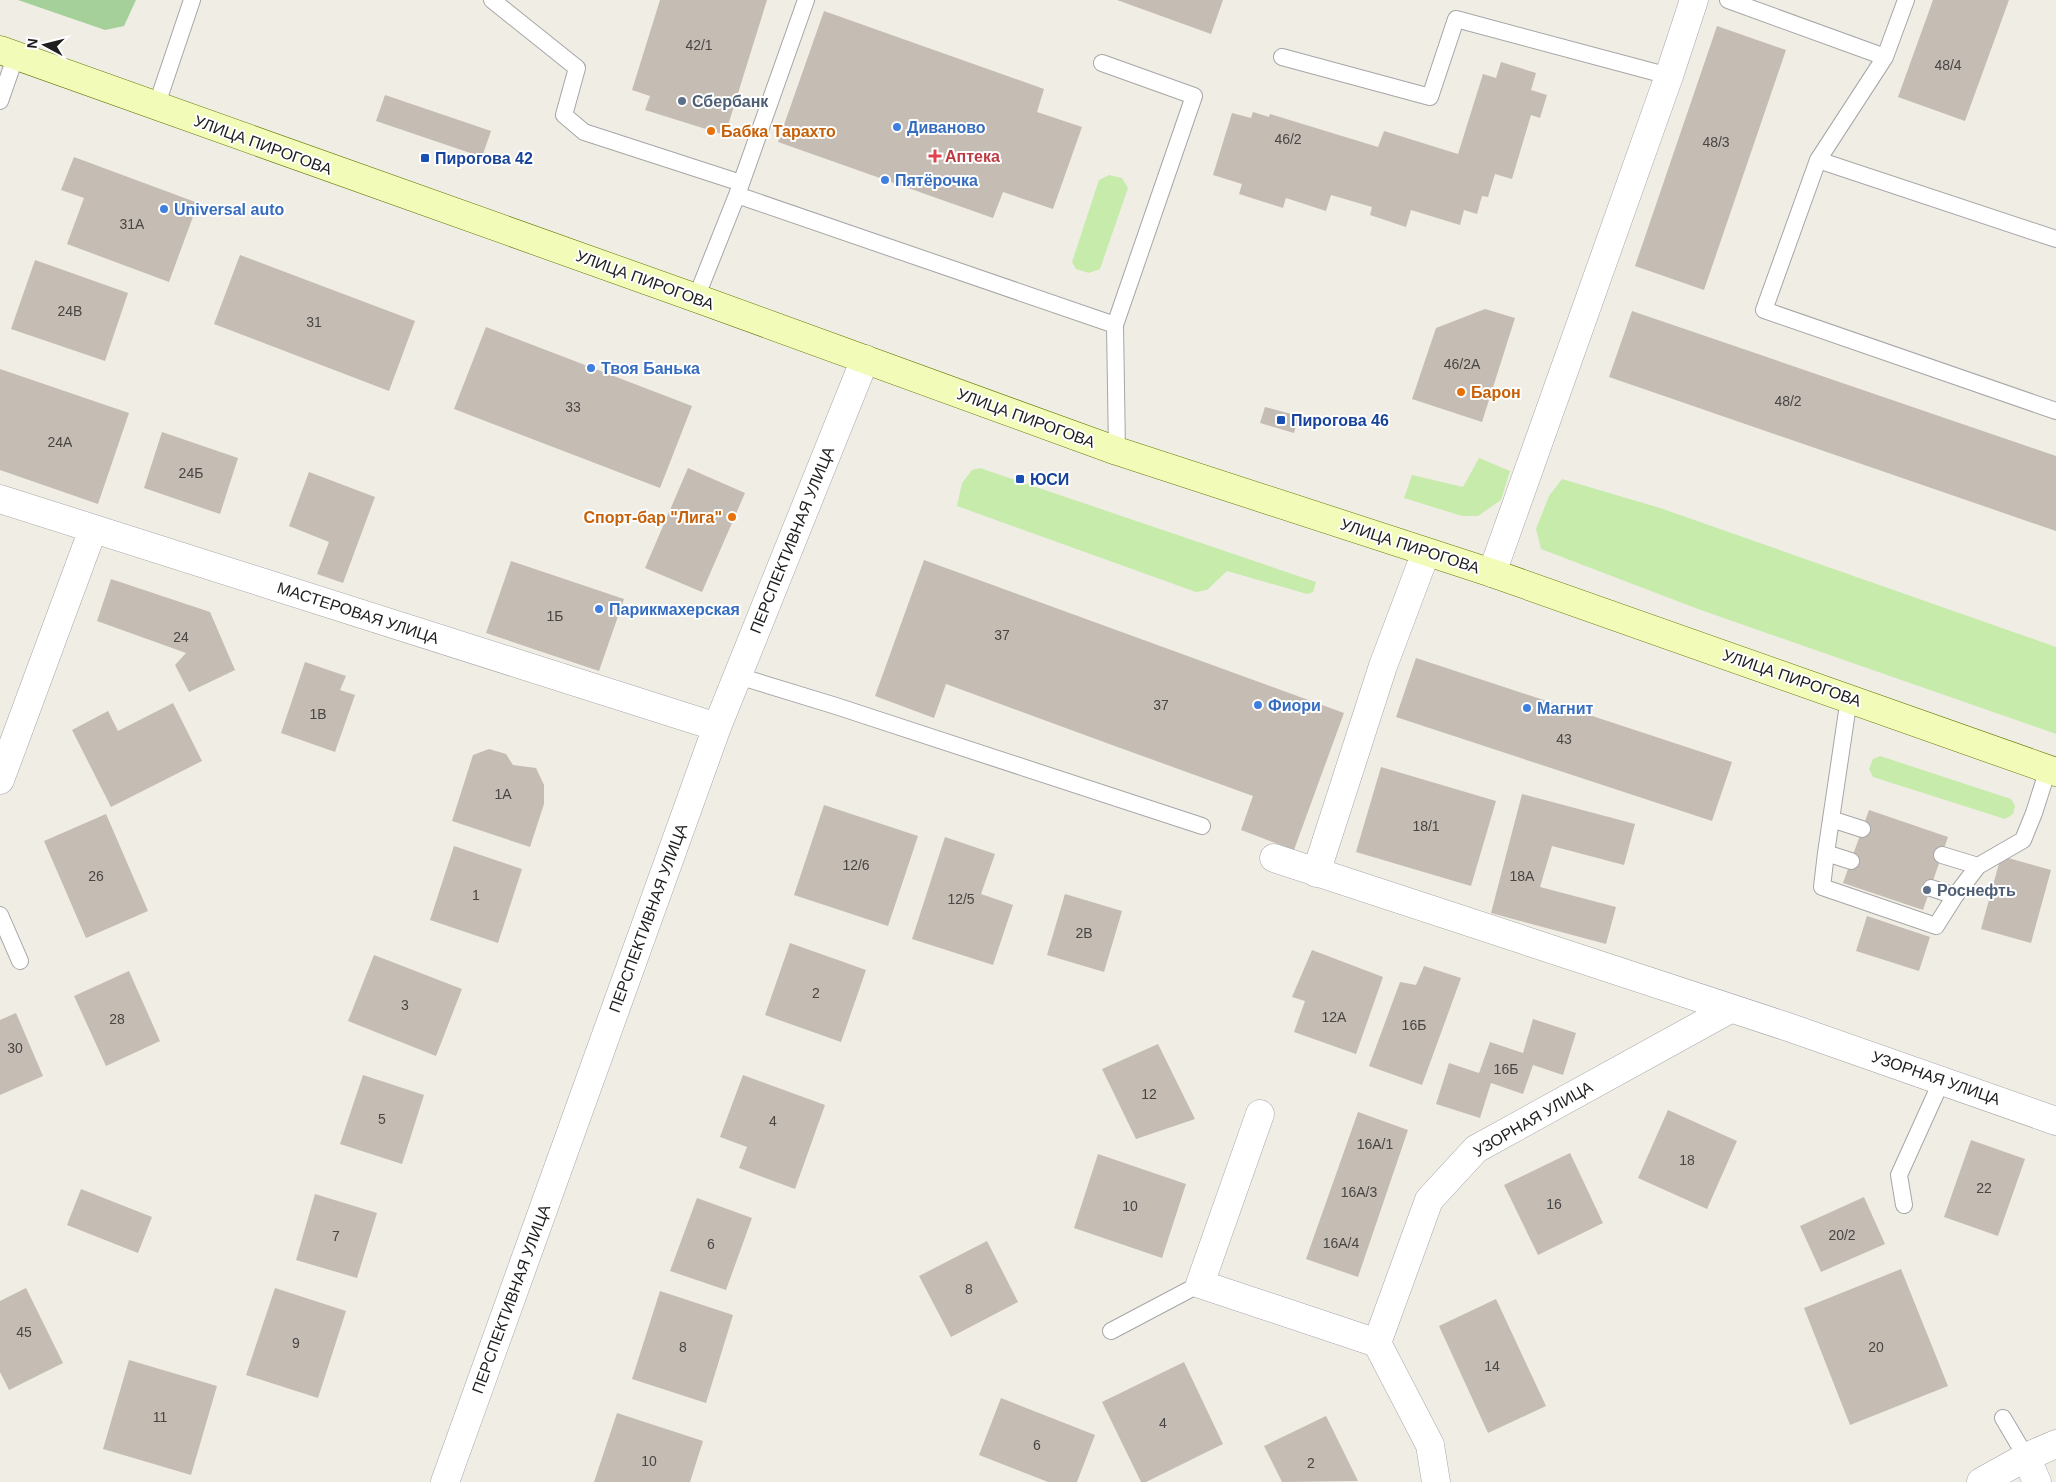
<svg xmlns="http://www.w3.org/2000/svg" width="2056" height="1482" viewBox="0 0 2056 1482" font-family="Helvetica,sans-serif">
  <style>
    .grass { fill: #c6ebab }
    .forest { fill: #a6d099 }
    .building { fill: #c5bcb4 }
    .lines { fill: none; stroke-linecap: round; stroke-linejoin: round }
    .lane-casing { stroke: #a6a6a6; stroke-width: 18 }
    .street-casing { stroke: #a6a6a6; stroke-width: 29 }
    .secondary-casing { stroke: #667a03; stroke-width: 29 }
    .lane { stroke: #fff; stroke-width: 16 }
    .street { stroke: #fff; stroke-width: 28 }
    .secondary { stroke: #f3fbb9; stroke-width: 28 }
    .service-dot { fill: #5c6f8a; stroke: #fff; stroke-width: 2 }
    .shop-dot { fill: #3f7fe0; stroke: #fff; stroke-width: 2 }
    .food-dot { fill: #e8710a; stroke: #fff; stroke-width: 2 }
    .health-dot { fill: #e0444e; stroke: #fff; stroke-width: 2 }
    .transit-dot { fill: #1a4fb4; stroke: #fff; stroke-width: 2 }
    .labels { text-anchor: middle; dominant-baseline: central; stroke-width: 4; stroke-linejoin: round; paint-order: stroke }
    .number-label { font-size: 14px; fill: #484644 }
    .service-label { font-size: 16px; font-weight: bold; fill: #4e5e75; stroke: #fff; text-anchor: start }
    .shop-label { font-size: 16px; font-weight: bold; fill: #366cbe; stroke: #fff; text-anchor: start }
    .food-label { font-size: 16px; font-weight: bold; fill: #c56008; stroke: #fff; text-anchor: start }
    .street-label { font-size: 16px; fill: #1f1f1f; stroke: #fff }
    .health-label { font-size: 16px; font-weight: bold; fill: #be3a42; stroke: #fff; text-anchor: start }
    .transit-label { font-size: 16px; font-weight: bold; fill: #164399; stroke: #fff; text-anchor: start }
  </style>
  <rect width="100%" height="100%" fill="#f0ede5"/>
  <path class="grass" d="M1109 175 1122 178 1128 188 1100 269 1089 273 1076 269 1072 262 1099 180Z
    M1479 458 1510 471 1501 500 1478 516H1462L1404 498 1412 475 1463 487Z
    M980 468 1316 582 1313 592 1307 594 1227 571 1207 590 1196 592 957 506 962 483 972 470Z
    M1562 479 1660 508 2056 647V734L1698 609 1541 549 1536 529 1549 496Z
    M1880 756 2011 799 2015 806 2013 814 2005 819 1873 777 1869 769 1873 759Z"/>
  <path class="forest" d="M18 0H136L124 26 105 30Z"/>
  <path class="building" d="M660 0H767L725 135 645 110 650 96 632 90Z
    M1117 0H1223L1211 34Z
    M1933 0H2009L1965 121 1898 97Z
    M824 11 1044 89 1037 112 1082 127 1053 209 1003 192 993 218 778 142Z
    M1717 26 1786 50 1704 290 1635 266Z
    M1501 62 1536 73 1531 90 1547 95 1540 118 1531 115 1512 179 1495 174 1488 197 1482 196 1477 214 1464 210 1460 225 1411 210 1406 227 1370 215 1372 207 1331 195 1326 211 1286 198 1283 208 1239 194 1242 184 1213 175 1232 113 1251 118 1253 112 1269 117 1270 114 1378 147 1384 131 1458 154 1483 74 1496 78Z
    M385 95 491 131 482 157 376 121Z
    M74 157 198 203 169 282 67 244 84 198 61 190Z
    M240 255 415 321 389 391 214 324Z
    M35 260 128 293 105 361 11 329Z
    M1485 309 1515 318 1482 422 1412 399 1436 328Z
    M1632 311 2056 456V531L1609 377Z
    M486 327 692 406 660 488 454 409Z
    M0 369 129 413 98 504 0 470Z
    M1265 407 1299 416 1294 433 1260 423Z
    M162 432 238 458 220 514 144 488Z
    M688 468 745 493 702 592 645 568Z
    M309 472 375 497 343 583 317 574 329 542 289 526Z
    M924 560 1344 713 1294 850 1241 830 1253 796 1112 745 946 684 934 718 875 696Z
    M511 561 624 599 599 671 486 633Z
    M111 579 210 612 235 670 189 692 175 665 186 653 97 621Z
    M1416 658 1732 762 1712 821 1396 717Z
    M305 662 346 676 340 690 355 695 335 752 281 733Z
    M173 703 202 761 111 807 72 730 108 711 118 731Z
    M489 749 506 754 513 765 536 768 544 785V804L530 847 452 821 473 755Z
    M1381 767 1496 801 1471 886 1356 852Z
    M1522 794 1635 824 1624 865 1552 846 1540 887 1616 907 1606 944 1491 913Z
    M824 805 918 836 888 926 794 895Z
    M1869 810 1948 837 1923 910 1843 883Z
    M106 814 148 911 86 938 44 841Z
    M945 837 995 854 981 894 1013 905 993 965 912 939Z
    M454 846 522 869 498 943 430 920Z
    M2001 856 2051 870 2031 943 1981 929Z
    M1065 894 1122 911 1104 972 1047 955Z
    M1867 916 1930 937 1919 971 1856 951Z
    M790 943 866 970 841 1042 765 1015Z
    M1312 950 1383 977 1356 1054 1294 1032 1305 1001 1292 997Z
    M374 955 462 989 436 1056 348 1021Z
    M1424 966 1461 978 1422 1085 1369 1066 1400 982 1416 985Z
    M129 971 160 1041 106 1066 74 996Z
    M16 1013 43 1076 0 1095V1020Z
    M1533 1019 1576 1033 1563 1075 1533 1065 1523 1094 1491 1083 1480 1118 1436 1104 1449 1063 1479 1073 1490 1042 1523 1053Z
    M1158 1044 1195 1119 1136 1139 1102 1069Z
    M363 1075 424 1095 402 1164 340 1144Z
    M743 1075 825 1105 795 1189 739 1168 747 1147 720 1137Z
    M1668 1110 1737 1141 1707 1209 1638 1178Z
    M1358 1112 1408 1130 1358 1277 1306 1259Z
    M1971 1140 2025 1159 1998 1236 1944 1217Z
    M1570 1153 1603 1223 1538 1255 1504 1185Z
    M1098 1154 1186 1184 1162 1258 1074 1228Z
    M81 1189 152 1217 138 1253 67 1225Z
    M315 1194 377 1213 357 1278 296 1260Z
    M1864 1197 1885 1244 1821 1272 1800 1226Z
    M697 1198 752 1218 726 1290 670 1271Z
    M987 1241 1018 1302 951 1337 919 1276Z
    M1901 1269 1948 1386 1850 1425 1804 1308Z
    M26 1288 63 1363 9 1390 0 1372V1301Z
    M275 1288 346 1311 318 1398 246 1375Z
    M660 1291 733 1315 706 1403 632 1379Z
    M1496 1299 1546 1406 1488 1433 1439 1326Z
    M129 1360 217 1386 191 1475 103 1449Z
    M1184 1362 1223 1444 1146 1482H1141L1102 1402Z
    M1001 1398 1095 1435 1077 1482H1048L979 1455Z
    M617 1413 703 1441 690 1482H594Z
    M1326 1416 1358 1481 1282 1482 1264 1446Z"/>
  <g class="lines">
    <defs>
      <path id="lane" d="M492 0 577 68 564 115 584 132 741 183
        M1728 0 1885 57 1818 160 1764 310 2056 411
        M1282 57 1430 97 1456 19 1669 76
        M1885 57 1906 0
        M1102 63 1194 96 1115 325 1117 451
        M0 101 16 55
        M156 107 192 0
        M1818 160 2056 239
        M737 195 1115 325
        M696 298 737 195 806 0
        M738 676 836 706 1202 826
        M1849 698 1826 853 1851 861
        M1831 819 1862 829
        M1826 853 1822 887 1936 926 1955 896
        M1942 855 1978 866
        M1931 888 1955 896 1978 866 2023 840 2034 813 2048 769
        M0 915 20 961
        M1904 1205 1899 1175 1942 1080
        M1111 1331 1200 1284
        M2003 1418 2026 1457"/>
      <path id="street" d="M0 499 717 727
        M1492 573 1669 76 1694 0
        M0 780 93 529
        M1274 858 1788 1027 2056 1121
        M1316 873 1383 666 1426 552
        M1260 1114 1200 1284 1377 1343
        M2026 1457 2037 1482
        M445 1482 717 727 865 359
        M1436 1482 1430 1445 1377 1343 1429 1200 1476 1149 1730 1009
        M1981 1482 2026 1457 2056 1444"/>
      <path id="secondary" d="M0 50 696 298 1117 451 1492 573 2056 772"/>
    </defs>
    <use href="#lane" class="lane-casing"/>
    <use href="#street" class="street-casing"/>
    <use href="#secondary" class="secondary-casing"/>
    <use href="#lane" class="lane"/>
    <use href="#street" class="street"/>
    <use href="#secondary" class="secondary"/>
  </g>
  <g class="service-dot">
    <circle cx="682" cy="101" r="5"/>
    <circle cx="1927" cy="890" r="5"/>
  </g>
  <g class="shop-dot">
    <circle cx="897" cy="127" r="5"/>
    <circle cx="885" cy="180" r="5"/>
    <circle cx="164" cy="209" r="5"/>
    <circle cx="591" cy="368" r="5"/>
    <circle cx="599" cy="609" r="5"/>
    <circle cx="1258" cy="705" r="5"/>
    <circle cx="1527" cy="708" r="5"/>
  </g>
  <g class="food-dot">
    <circle cx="711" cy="131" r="5"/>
    <circle cx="1461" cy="392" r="5"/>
    <circle cx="732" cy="517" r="5"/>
  </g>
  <path class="health-dot" d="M932.5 148.5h5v5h5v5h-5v5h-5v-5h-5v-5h5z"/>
  <g class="transit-dot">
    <rect x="420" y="153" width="10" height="10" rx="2.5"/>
    <rect x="1276" y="415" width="10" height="10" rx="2.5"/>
    <rect x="1015" y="474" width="10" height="10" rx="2.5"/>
  </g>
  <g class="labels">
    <g class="number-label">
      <text x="699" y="45">42/1</text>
      <text x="1948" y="65">48/4</text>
      <text x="1288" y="139">46/2</text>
      <text x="1716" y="142">48/3</text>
      <text x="132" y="224">31А</text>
      <text x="70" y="311">24В</text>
      <text x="314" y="322">31</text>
      <text x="1462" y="364">46/2А</text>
      <text x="1788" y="401">48/2</text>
      <text x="573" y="407">33</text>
      <text x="60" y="442">24А</text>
      <text x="191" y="473">24Б</text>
      <text x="555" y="616">1Б</text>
      <text x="1002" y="635">37</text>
      <text x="181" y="637">24</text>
      <text x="1161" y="705">37</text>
      <text x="318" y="714">1В</text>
      <text x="1564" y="739">43</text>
      <text x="503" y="794">1А</text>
      <text x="1426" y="826">18/1</text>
      <text x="856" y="865">12/6</text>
      <text x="96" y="876">26</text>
      <text x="1522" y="876">18А</text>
      <text x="476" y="895">1</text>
      <text x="961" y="899">12/5</text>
      <text x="1084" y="933">2В</text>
      <text x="816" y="993">2</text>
      <text x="405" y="1005">3</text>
      <text x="1334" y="1017">12А</text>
      <text x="117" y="1019">28</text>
      <text x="1414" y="1025">16Б</text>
      <text x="15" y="1048">30</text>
      <text x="1506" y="1069">16Б</text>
      <text x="1149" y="1094">12</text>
      <text x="382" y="1119">5</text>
      <text x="773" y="1121">4</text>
      <text x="1375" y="1144">16А/1</text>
      <text x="1687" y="1160">18</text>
      <text x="1984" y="1188">22</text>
      <text x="1359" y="1192">16А/3</text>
      <text x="1554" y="1204">16</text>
      <text x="1130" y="1206">10</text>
      <text x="1842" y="1235">20/2</text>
      <text x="336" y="1236">7</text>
      <text x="1341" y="1243">16А/4</text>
      <text x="711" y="1244">6</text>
      <text x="969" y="1289">8</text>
      <text x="24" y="1332">45</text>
      <text x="296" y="1343">9</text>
      <text x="683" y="1347">8</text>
      <text x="1876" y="1347">20</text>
      <text x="1492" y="1366">14</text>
      <text x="160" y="1417">11</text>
      <text x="1163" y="1423">4</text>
      <text x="1037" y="1445">6</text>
      <text x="649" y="1461">10</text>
      <text x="1311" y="1463">2</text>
    </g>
    <g class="service-label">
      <text x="692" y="101">Сбербанк</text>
      <text x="1937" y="890">Роснефть</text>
    </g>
    <g class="shop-label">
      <text x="907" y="127">Диваново</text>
      <text x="895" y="180">Пятёрочка</text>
      <text x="174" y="209">Universal auto</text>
      <text x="601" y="368">Твоя Банька</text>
      <text x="609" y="609">Парикмахерская</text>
      <text x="1268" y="705">Фиори</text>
      <text x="1537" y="708">Магнит</text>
    </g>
    <g class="food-label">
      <text x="721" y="131">Бабка Тарахто</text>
      <text x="1471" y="392">Барон</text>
      <text x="722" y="517" text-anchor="end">Спорт-бар "Лига"</text>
    </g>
    <g class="street-label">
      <text transform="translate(263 145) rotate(20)">УЛИЦА ПИРОГОВА</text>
      <text transform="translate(645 280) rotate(20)">УЛИЦА ПИРОГОВА</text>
      <text transform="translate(1026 418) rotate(20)">УЛИЦА ПИРОГОВА</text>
      <text transform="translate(792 540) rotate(-68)">ПЕРСПЕКТИВНАЯ УЛИЦА</text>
      <text transform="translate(1410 546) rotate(18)">УЛИЦА ПИРОГОВА</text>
      <text transform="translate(358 613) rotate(18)">МАСТЕРОВАЯ УЛИЦА</text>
      <text transform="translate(1792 678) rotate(19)">УЛИЦА ПИРОГОВА</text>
      <text transform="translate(648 918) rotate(-70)">ПЕРСПЕКТИВНАЯ УЛИЦА</text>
      <text transform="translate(1936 1078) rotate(19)">УЗОРНАЯ УЛИЦА</text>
      <text transform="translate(1533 1119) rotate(-30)">УЗОРНАЯ УЛИЦА</text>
      <text transform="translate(511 1299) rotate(-70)">ПЕРСПЕКТИВНАЯ УЛИЦА</text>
    </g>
    <g class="health-label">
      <text x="945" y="156">Аптека</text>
    </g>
    <g class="transit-label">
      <text x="435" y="158">Пирогова 42</text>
      <text x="1291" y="420">Пирогова 46</text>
      <text x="1030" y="479">ЮСИ</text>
    </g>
  </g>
  <g transform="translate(45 45) rotate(277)" stroke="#ffffff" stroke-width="4" paint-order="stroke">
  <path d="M0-4L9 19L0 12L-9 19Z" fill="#1f1f1f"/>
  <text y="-8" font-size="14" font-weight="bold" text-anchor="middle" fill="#1f1f1f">N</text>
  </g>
</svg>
